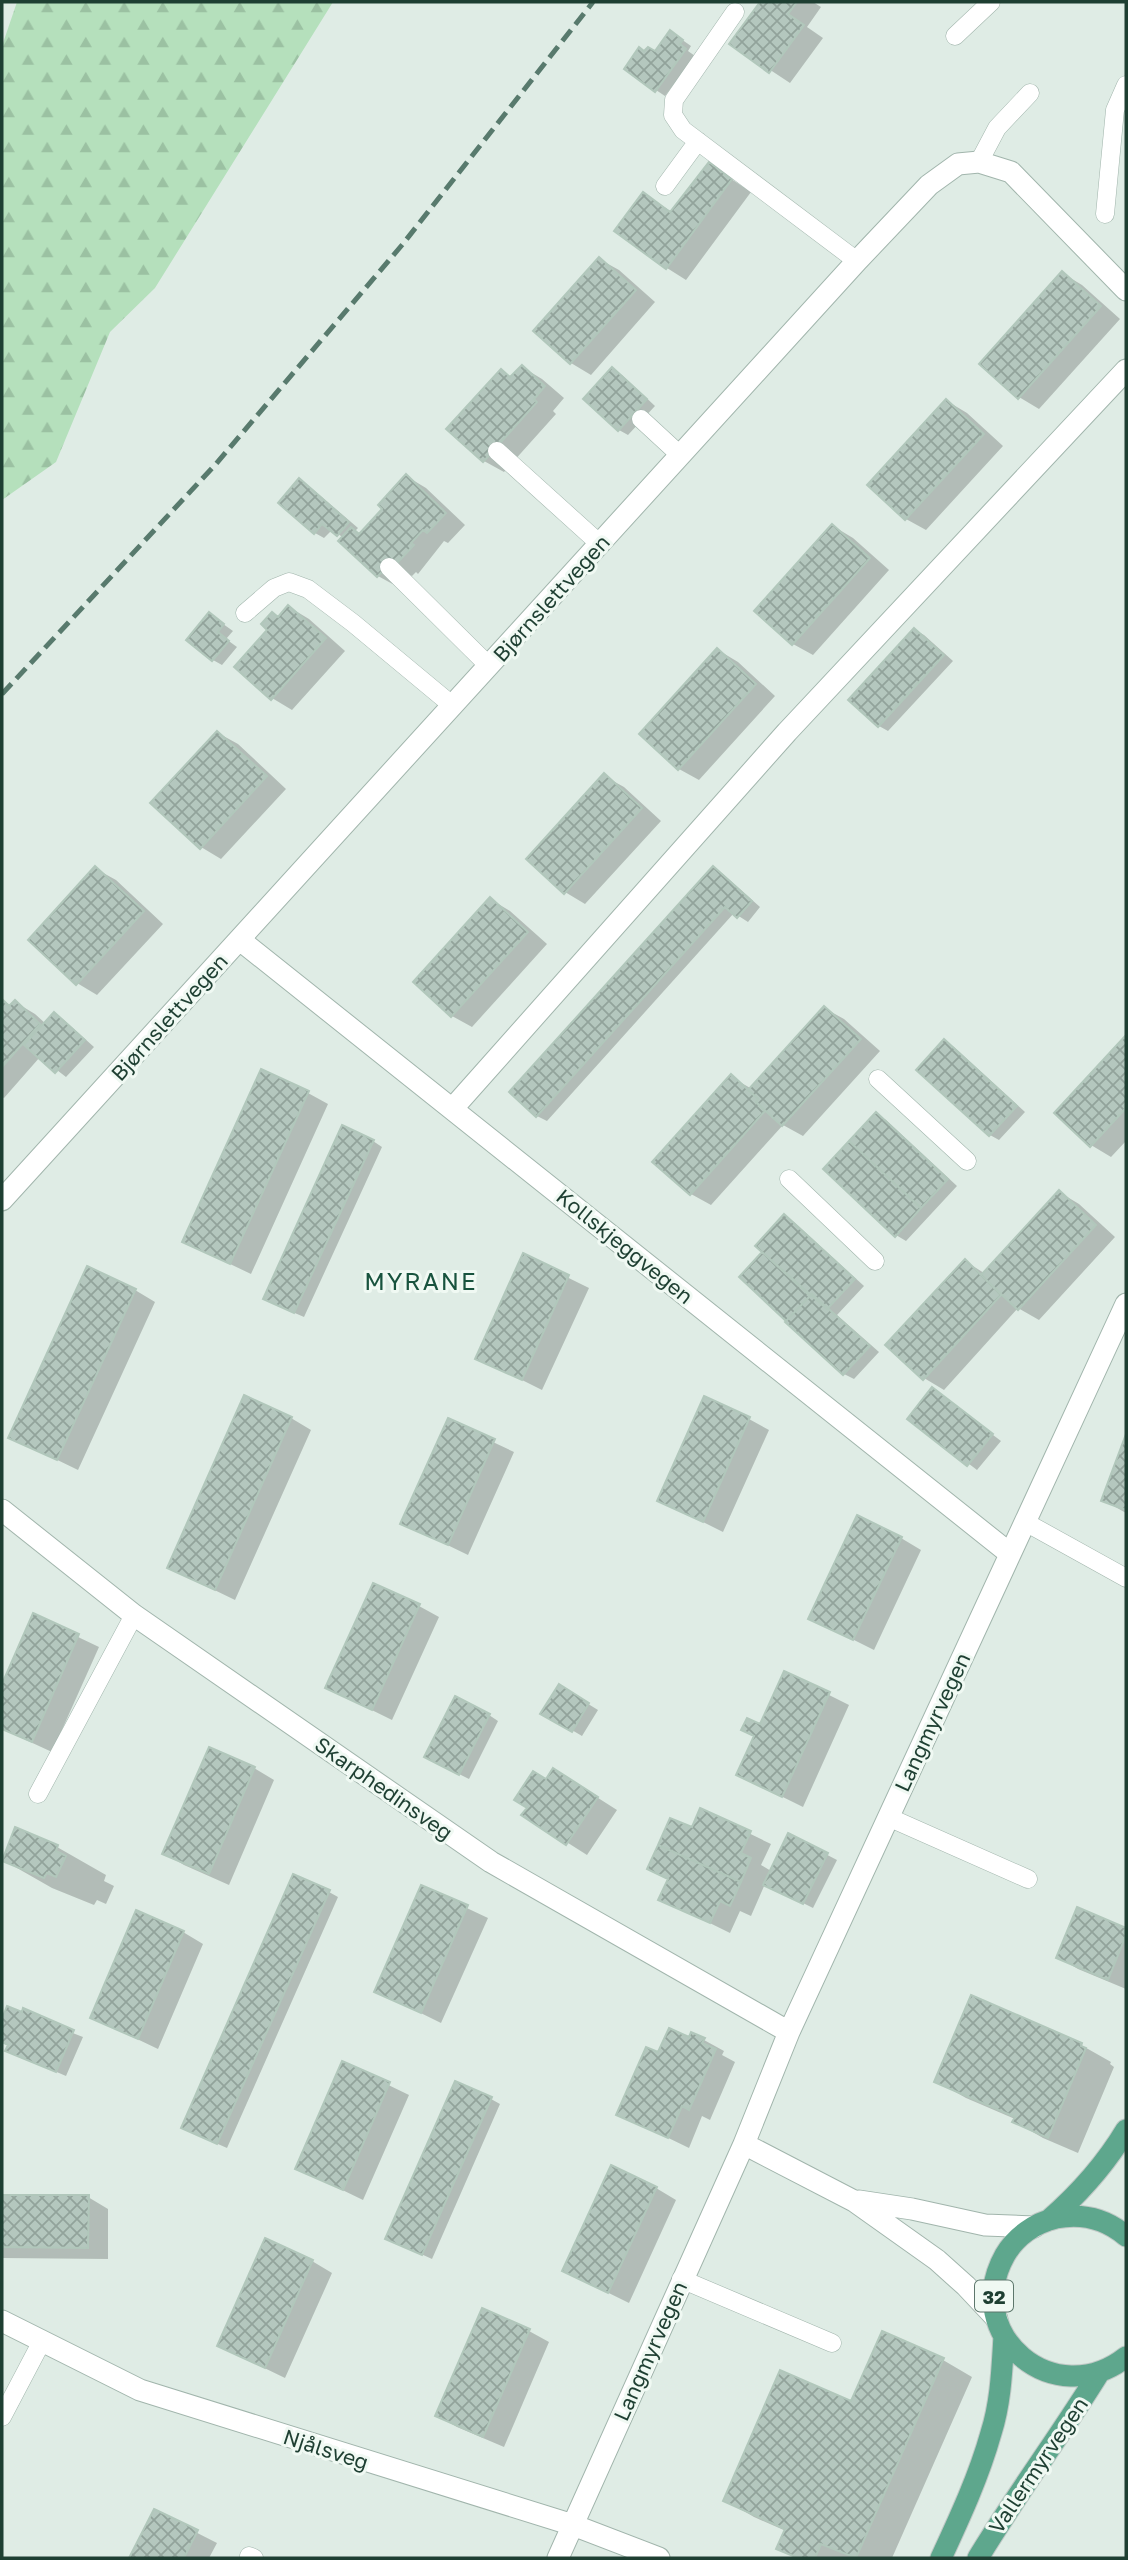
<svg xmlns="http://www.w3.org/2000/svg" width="1128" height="2560" viewBox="0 0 1128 2560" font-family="'Golos Text',sans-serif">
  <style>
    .forest { fill: url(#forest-firs) }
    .shadow { fill: #0003 }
    .building { fill: url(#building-cross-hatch); stroke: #b1c7bb; stroke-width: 2 }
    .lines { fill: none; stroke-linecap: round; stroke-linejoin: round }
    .service-casing { stroke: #a1b5ac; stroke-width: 19 }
    .minor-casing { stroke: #a1b5ac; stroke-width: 23 }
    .primary-casing { stroke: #c0c9c6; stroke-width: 23 }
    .service { stroke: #fff; stroke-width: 18 }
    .minor { stroke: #fff; stroke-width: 21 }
    .primary { stroke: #5ea78d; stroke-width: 21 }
    .rail { stroke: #587a6d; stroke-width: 5; stroke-dasharray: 14 7; stroke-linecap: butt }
    .labels { text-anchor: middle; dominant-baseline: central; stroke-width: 6; stroke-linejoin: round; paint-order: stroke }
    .shield { fill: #f0f9f3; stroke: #5d776c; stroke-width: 2 }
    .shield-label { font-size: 19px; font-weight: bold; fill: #1e3f32 }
    .street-label { font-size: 21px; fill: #1e3f32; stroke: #f0f9f3 }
    .quarter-label { font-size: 24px; letter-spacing: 2px; fill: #18533e; stroke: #f0f9f3 }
  </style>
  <defs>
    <pattern id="forest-firs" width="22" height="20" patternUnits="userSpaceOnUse" patternTransform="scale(1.75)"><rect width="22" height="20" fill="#b5e0bc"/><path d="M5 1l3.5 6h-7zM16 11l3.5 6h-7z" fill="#9bc1a2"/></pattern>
    <pattern id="building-cross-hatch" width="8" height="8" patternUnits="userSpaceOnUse" patternTransform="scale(1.75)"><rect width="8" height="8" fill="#b4c7be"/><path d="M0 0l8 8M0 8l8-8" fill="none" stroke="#92a39b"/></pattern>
  </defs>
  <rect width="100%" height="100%" fill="#dfece5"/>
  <path class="forest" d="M17 2H333L155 288 110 332 56 462 2 500V46Z"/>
  <path class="shadow" d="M762 2H813L821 7 807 27 823 38 790 83 731 44Z
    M671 32 691 46 688 51 695 56 665 96 656 90 645 53H655Z
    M710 165 751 192 686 280 667 268 644 194 672 212Z
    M599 259 619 270 655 302 591 375 571 363Z
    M1062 273 1082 285 1120 319 1039 409 1019 397Z
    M522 367 542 379 564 398 553 411 556 414 504 472 484 461 501 371 512 378Z
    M612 370 622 375 655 406 628 435 619 430Z
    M947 401 967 413 1003 446 926 530 906 519 870 485Z
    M406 476 426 488 465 525 448 543 444 541 418 574 416 572 412 576 410 575 398 587 378 576 344 538 332 530 324 538 315 533 300 480 309 486 358 528 355 531 361 535 384 509Z
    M833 526 853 538 889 570 813 655 793 644Z
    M289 607 309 619 345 651 292 710 272 698 279 618Z
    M209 614 233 631 226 639 237 647 222 665 213 660Z
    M915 630 924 635 953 661 888 731 879 726Z
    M718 650 738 662 775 696 699 780 679 769Z
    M218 733 238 744 286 789 221 859 201 847Z
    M604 776 624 787 661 821 585 904 565 892Z
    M713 868 723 874 760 907 748 922 734 913 547 1121 537 1116Z
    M96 869 116 880 163 924 97 995 77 983Z
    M490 899 510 911 547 944 472 1027 452 1016Z
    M2 1000 12 1006 15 1002 35 1014 46 1024 55 1014 64 1020 94 1047 66 1077 40 1057 4 1098 2 1097Z
    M824 1008 844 1019 880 1051 803 1136 783 1125 711 1205 691 1194 731 1077 752 1089Z
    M1126 1038V1141L1111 1157 1091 1145 1056 1112Z
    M945 1042 954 1047 1025 1112 999 1140 990 1135Z
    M308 1093 328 1104 251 1274 184 1242Z
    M876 1114 886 1120 957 1186 906 1241 896 1235Z
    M373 1141 382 1147 304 1317 274 1304Z
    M1059 1192 1079 1204 1115 1237 1039 1320 1018 1308 944 1390 924 1378 965 1261 984 1273Z
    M784 1216 794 1222 864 1286 837 1315 879 1352 854 1379 844 1374 741 1277 765 1252Z
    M524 1256 589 1288 542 1390 478 1358Z
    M135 1290 155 1302 78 1470 10 1437Z
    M932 1389 1001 1441 977 1470 909 1418Z
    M291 1418 311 1430 235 1600 169 1568Z
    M749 1419 769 1430 723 1532 659 1500Z
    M448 1421 514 1452 468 1555 402 1523Z
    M1126 1439V1513L1103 1500Z
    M901 1538 921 1550 874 1650 810 1618Z
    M419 1606 439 1617 392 1720 327 1688Z
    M34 1616 99 1647 52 1752 2 1729V1689Z
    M785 1673 849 1705 803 1807 738 1775Z
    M559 1686 598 1710 582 1736 543 1713Z
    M489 1715 498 1721 469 1779 435 1762Z
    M254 1768 274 1780 229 1885 184 1865 164 1853Z
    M573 1782 617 1810 587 1855 524 1815Z
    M701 1810 771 1844 761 1865 771 1871 789 1835 837 1860 813 1908 765 1884 751 1916 740 1911 730 1933 661 1899 670 1880 649 1869 692 1830Z
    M57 1847 106 1875 104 1881 114 1886 106 1904 97 1900 94 1905 52 1888 3 1860Z
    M422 1887 488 1918 441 2023 376 1991Z
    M329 1892 338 1897 227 2148 193 2133Z
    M1078 1909 1126 1930V1989L1078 1969 1058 1957Z
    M183 1932 203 1944 158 2049 93 2018Z
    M972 1998 1081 2045 1111 2062 1110 2064 1114 2067 1078 2153 1043 2138 1014 2121 1015 2119 966 2098 936 2081Z
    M8 2008 83 2037 66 2076 17 2055 9 2045 2 2042V2023Z
    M690 2040H704L724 2051 722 2055 735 2062 710 2120 702 2116 689 2148 619 2114Z
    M343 2063 409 2095 363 2200 297 2168Z
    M491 2099 500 2104 432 2259 397 2243Z
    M656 2188 676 2200 629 2303 564 2271Z
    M2 2196 88 2197 108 2209V2259L2 2258Z
    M312 2261 332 2273 285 2378 219 2346Z
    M483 2311 529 2331 549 2342 504 2447 457 2427 438 2416Z
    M943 2360 972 2377 892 2558H797L779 2548 786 2531 754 2517 725 2500 852 2403Z
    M154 2511 217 2543 209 2558H131Z"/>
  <path class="building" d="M760 2H797L788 14 804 25 769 73 729 44Z
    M670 30 683 40 680 44 686 49 655 92 624 69 639 47 644 51 648 47 655 51Z
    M709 162 732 179 666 269 614 231 643 192 670 212Z
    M599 257 636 290 570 364 533 331Z
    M1062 271 1101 306 1018 399 979 364Z
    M522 365 545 386 534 399 537 402 483 462 446 429 501 369 510 377Z
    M612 367 647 399 618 431 583 399Z
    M946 399 984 434 905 520 867 485Z
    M406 474 446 513 427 533 423 530 411 543 414 545 397 563 389 564 377 577 338 541 351 527 359 534 382 509 378 505Z
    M299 478 349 522 337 536 322 524 314 534 278 503Z
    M832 524 870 558 792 645 754 611Z
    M288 605 326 638 271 700 234 667 267 630 261 624 272 612 278 617Z
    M209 612 224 624 218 632 229 641 212 661 186 640Z
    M914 628 944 655 878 727 848 700Z
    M717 648 756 684 678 770 639 734Z
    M217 731 267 776 200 849 150 803Z
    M604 773 642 808 564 894 526 859Z
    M95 866 144 911 76 985 28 940Z
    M713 866 752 901 737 918 725 907 536 1117 509 1092Z
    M490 897 528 932 451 1017 413 982Z
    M2 999 9 1006 15 1000 40 1024 2 1067Z
    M824 1006 861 1039 782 1126 756 1102 758 1099 748 1090Z
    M54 1012 85 1040 55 1073 24 1045Z
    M1126 1035V1108L1090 1147 1054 1113Z
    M944 1039 1017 1106 989 1136 916 1070Z
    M261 1069 309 1091 230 1264 182 1242Z
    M731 1074 758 1099 756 1102 765 1111 690 1195 652 1162Z
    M876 1112 948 1179 921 1208 849 1141Z
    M342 1125 374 1140 294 1313 263 1299Z
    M849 1141 921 1208 895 1237 823 1169Z
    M1059 1190 1096 1225 1018 1310 981 1275Z
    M784 1214 855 1279 827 1309 755 1246Z
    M762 1252 810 1296 786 1321 739 1277Z
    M523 1253 569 1275 522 1380 475 1359Z
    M965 1259 1001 1295 923 1380 885 1345Z
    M87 1266 136 1289 57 1460 8 1438Z
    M812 1294 870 1346 843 1375 785 1322Z
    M932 1387 993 1434 967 1466 907 1419Z
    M244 1395 292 1417 215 1590 167 1568Z
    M704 1396 750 1417 703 1522 657 1501Z
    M448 1418 495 1439 448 1545 400 1524Z
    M1126 1434V1510L1101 1501Z
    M857 1515 902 1537 853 1640 808 1619Z
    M373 1583 420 1604 372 1710 325 1688Z
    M33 1613 79 1634 32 1742 2 1729V1684Z
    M784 1671 830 1692 782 1797 736 1775 754 1736 741 1730 747 1718 760 1724Z
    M559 1684 589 1703 572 1732 540 1714Z
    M455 1696 490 1714 459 1775 424 1757Z
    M209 1747 255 1767 209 1874 162 1854Z
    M553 1768 598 1797 566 1845 521 1815 527 1808 514 1800 533 1771 546 1779Z
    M700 1808 751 1831 741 1853 751 1858 741 1882 658 1845 670 1818 692 1827Z
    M15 1827 58 1845 56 1851 66 1856 56 1877 47 1873 44 1878 2 1861Z
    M788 1833 828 1853 803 1904 763 1885Z
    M658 1845 741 1882 730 1906 720 1901 710 1923 658 1900 668 1879 647 1869Z
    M293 1874 330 1890 217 2144 181 2128Z
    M421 1885 468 1905 421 2013 374 1992Z
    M1077 1907 1126 1928V1935L1108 1980 1056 1958Z
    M136 1910 184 1931 138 2039 90 2018Z
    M971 1995 1082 2043 1081 2046 1086 2048 1048 2138 1012 2122 1015 2117 934 2082Z
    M7 2006 22 2012 23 2008 74 2030 56 2072 5 2051 8 2045 2 2042V2019Z
    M669 2028 689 2037 691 2032 705 2038 702 2043 716 2049 689 2110 682 2106 668 2138 616 2115 646 2047 658 2052Z
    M342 2061 390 2082 343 2190 295 2169Z
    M455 2081 492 2097 422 2255 385 2239Z
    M611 2165 657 2187 608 2293 562 2271Z
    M2 2195H89L88 2248 2 2247Z
    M265 2238 313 2260 265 2368 217 2346Z
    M482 2308 530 2329 483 2437 435 2416Z
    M882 2331 944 2358 856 2558 821 2544 815 2558H798L776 2549 785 2529 723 2501 780 2370 851 2401Z
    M154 2509 198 2530 184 2558H129Z"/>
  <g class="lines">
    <defs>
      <path id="service" d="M735 12 674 100 673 115 683 130 857 261
        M955 36 991 2
        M979 162 997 128 1030 93
        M665 186 698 141
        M1105 214 1115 110 1126 85
        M641 419 680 455
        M497 451 600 544
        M389 567 489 666
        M245 613 274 588 289 582 308 589 353 623 453 706
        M878 1079 967 1161
        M789 1179 875 1261
        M1025 1522 1126 1578
        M38 1794 134 1615
        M888 1817 1028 1879
        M681 2279 832 2343
        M2 2417 42 2341
        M249 2556 254 2558"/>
      <path id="minor" d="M240 940 1009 1553
        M453 1108 787 732 1126 370
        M2 1200 857 261 929 185 958 164 979 162 1011 172 1126 290
        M2 1510 134 1615 491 1862 789 2032
        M859 2201 912 2209 985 2225 1034 2227
        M997 2319 966 2286 937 2260 854 2201 744 2144 789 2032 1126 1304
        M2 2321 140 2390 573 2525 659 2558
        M558 2558 744 2144"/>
      <path id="primary" d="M1049 2220C1080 2193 1105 2165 1126 2130
        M1126 2236C1106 2219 1082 2213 1056 2218 1035 2223 1016 2236 1005 2255 960 2335 1055 2413 1126 2357
        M941 2558C960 2517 979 2476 991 2433 1001 2402 1002 2368 1004 2336
        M978 2558C1016 2495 1060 2436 1099 2373"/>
    </defs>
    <use href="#service" class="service-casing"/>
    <use href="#minor" class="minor-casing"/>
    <use href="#primary" class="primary-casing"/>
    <use href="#service" class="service"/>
    <use href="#minor" class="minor"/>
    <use href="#primary" class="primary"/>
    <path class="rail" d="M2 694 215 465 402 245 593 2"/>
  </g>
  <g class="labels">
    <rect class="shield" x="975" y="2280.5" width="38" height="31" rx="5"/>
    <g class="shield-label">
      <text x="994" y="2296">32</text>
    </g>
    <g class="street-label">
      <text transform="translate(551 598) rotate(-48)">Bjørnslettvegen</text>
      <text transform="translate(169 1017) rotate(-48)">Bjørnslettvegen</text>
      <text transform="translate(625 1246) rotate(39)">Kollskjeggvegen</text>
      <text transform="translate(932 1722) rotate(-65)">Langmyrvegen</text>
      <text transform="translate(384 1788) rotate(35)">Skarphedinsveg</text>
      <text transform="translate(650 2351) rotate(-66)">Langmyrvegen</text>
      <text transform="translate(326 2449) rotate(18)">Njålsveg</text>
      <text transform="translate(1038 2465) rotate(-56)">Vallermyrvegen</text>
    </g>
    <g class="quarter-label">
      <text x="421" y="1280">MYRANE</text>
    </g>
  </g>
  <rect width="1128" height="2560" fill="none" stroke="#1e3f32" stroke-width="7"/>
</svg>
